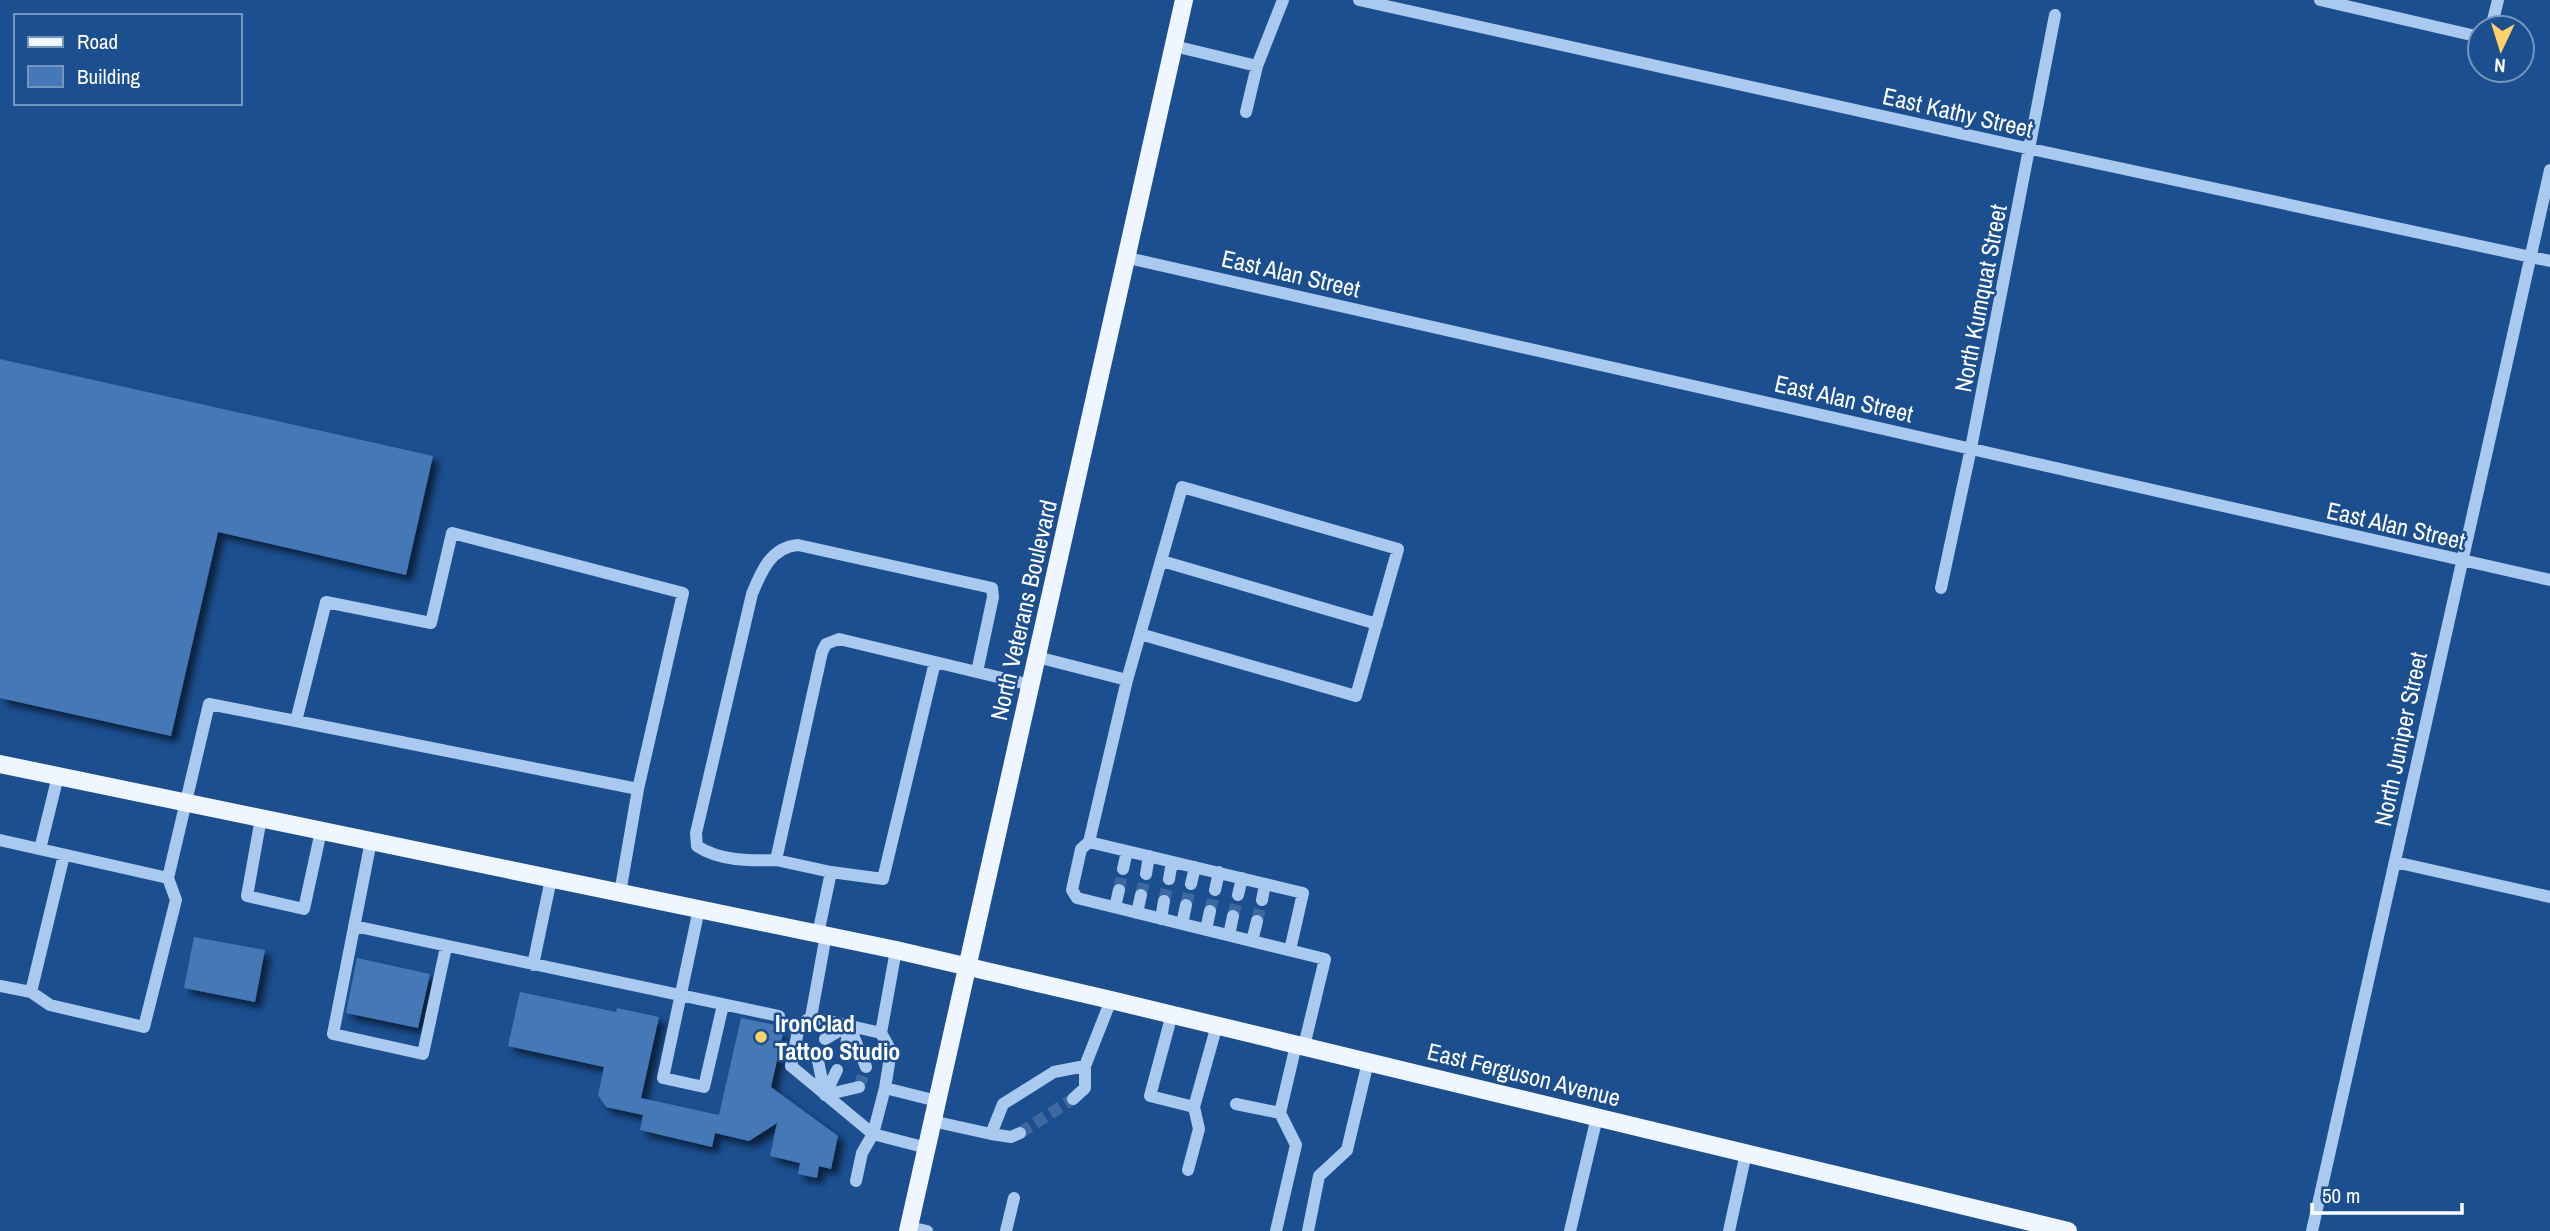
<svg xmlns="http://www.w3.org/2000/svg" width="2550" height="1231" viewBox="0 0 2550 1231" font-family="'Archivo Narrow',sans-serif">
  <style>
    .building { fill: #4478b7; filter: url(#shadow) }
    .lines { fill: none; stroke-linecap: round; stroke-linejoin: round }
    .minor-tunnel { stroke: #3d69a0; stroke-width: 12; stroke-dasharray: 12 6; stroke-linecap: butt }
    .minor { stroke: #a9c9ee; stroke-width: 12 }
    .major { stroke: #f0f6ff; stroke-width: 18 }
    .poi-dot { fill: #ffd166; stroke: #1b4f8f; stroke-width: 2.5 }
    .labels { text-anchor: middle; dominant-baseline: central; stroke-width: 5; stroke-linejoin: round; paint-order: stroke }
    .street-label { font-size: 24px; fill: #fff; stroke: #1b4f8f }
    .poi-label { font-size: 24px; font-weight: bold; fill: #fff; stroke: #1b4f8f; text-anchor: start }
  </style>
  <defs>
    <filter id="shadow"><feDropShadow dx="6" dy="6" stdDeviation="3.5" flood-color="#0009"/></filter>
  </defs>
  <rect width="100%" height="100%" fill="#1b4f8f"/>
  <path class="building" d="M0 359 433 456 406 575 218 532 171 736 0 698Z
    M194 937 265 950 255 1002 184 988Z
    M357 958 430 974 418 1028 346 1013Z
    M520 992 616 1012 617 1008 659 1017 641 1098 719 1115 741 1018 775 1025 773 1032 783 1034 771 1087 838 1136 831 1169 819 1166 817 1178 798 1174 800 1163 770 1156 777 1123 749 1141 715 1133 712 1147 640 1130 643 1115 606 1107 598 1095 604 1067 508 1046Z"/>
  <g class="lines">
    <path class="minor-tunnel" d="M1119 890 1123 869
      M1141 895 1146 874
      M1164 901 1169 879
      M1186 905 1191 884
      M1210 911 1215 890
      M1233 916 1238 895
      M1257 921 1262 900
      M859 1087 866 1067
      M1020 1133 1073 1099"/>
    <path class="minor" d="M1359 0 2031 149 2550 261
      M2320 0 2480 37
      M2491 28 2498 0
      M1174 46 1257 66
      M1246 112 1257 66 1283 0
      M1128 258 2550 580
      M1162 561 1377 624
      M1941 588 1971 448 2055 15
      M1037 657 1127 680 1089 842 1081 849 1072 890 1077 898 1325 959 1304 1046
      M1127 680C1145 615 1164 551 1182 487L1398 549 1356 696 1140 634
      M296 721 638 789
      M261 818 247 896 304 909 321 831
      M0 840 168 878
      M371 841 333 1034 423 1054 446 947
      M1089 842 1303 893 1290 950
      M40 849 58 776
      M776 860C751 861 719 861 697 846L696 833 752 594C761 572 771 547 798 545L992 588 993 597 977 672
      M2395 862 2550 897
      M1123 869 1127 851
      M831 872 883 879 935 662
      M1146 874 1149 856
      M1169 879 1172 862
      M1191 884 1195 867
      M1215 890 1219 872
      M1238 895 1242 878
      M1262 900 1265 884
      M1115 907 1119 890
      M699 909 663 1078 704 1087 723 1005
      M1137 913 1141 895
      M1161 919 1164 901
      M1182 924 1186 905
      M354 926 779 1016
      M1206 930 1210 911
      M818 934 831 872 776 860 822 652 826 644 839 639 1031 685
      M826 935 811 1017 881 1033 896 950
      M1229 935 1233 916
      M1252 941 1257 921
      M533 965 551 879
      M0 986 31 992 50 1005 144 1027 176 900 168 878 209 704 296 721 326 602 431 623 452 533 683 593 638 789 620 893
      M31 992 64 855
      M1172 1014 1150 1096 1194 1107
      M811 1017 799 1026 791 1066 873 1134 862 1153 856 1181
      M849 1025 866 1067
      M881 1033 891 1051 885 1088
      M825 1039 849 1025
      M845 1052 849 1026
      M817 1056 825 1095
      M825 1095 859 1087
      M825 1095 837 1070
      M1073 1099 1085 1088V1066
      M1236 1104 1280 1113 1296 1045
      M932 1121 991 1134 1003 1104 1054 1072 1085 1066 1111 1000
      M991 1134 1011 1137 1020 1133
      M927 1148 873 1134 885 1088 937 1101
      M1188 1170 1199 1129 1194 1107 1217 1025
      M909 1227 927 1231
      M1006 1231 1014 1198
      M1276 1231 1296 1145 1280 1113
      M1308 1231 1319 1176 1347 1150 1368 1062
      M1570 1231 1597 1117
      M1729 1231 1746 1153
      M2312 1231 2550 170"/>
    <path class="major" d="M0 764 896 950 1111 1000 2068 1231
      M908 1231 1184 0"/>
  </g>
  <circle class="poi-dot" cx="761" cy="1037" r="7"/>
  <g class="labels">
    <g class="street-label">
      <text transform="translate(1958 112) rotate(13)">East Kathy Street</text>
      <text transform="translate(1291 273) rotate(13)">East Alan Street</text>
      <text transform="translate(1980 298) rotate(-79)">North Kumquat Street</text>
      <text transform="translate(1844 398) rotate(13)">East Alan Street</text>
      <text transform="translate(2396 525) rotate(13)">East Alan Street</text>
      <text transform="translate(1023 610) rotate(-77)">North Veterans Boulevard</text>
      <text transform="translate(2400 739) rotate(-78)">North Juniper Street</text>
      <text transform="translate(1524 1074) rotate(14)">East Ferguson Avenue</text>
    </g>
    <g class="poi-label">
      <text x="775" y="1023">IronClad<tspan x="775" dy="28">Tattoo Studio</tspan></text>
    </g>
  </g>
  <rect x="14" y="14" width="228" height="91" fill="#1b4f8f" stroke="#7695bc" stroke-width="2"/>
  <rect x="28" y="37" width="35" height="10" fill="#f0f6ff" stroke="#7695bc" stroke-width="2"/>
  <text x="77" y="49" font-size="21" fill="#ffffff">Road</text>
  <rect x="28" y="66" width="35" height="21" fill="#4478b7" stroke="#7695bc" stroke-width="2"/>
  <text x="77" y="84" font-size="21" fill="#ffffff">Building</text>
  <g transform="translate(2501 49) rotate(184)"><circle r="33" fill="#1b4f8f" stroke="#7695bc" stroke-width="2"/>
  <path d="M0-5L12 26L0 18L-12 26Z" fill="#ffd166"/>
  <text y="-10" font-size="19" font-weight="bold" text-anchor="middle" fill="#ffffff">N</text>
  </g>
  <path d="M2312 1203v10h150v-10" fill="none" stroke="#ffffff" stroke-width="3.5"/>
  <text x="2322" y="1203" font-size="21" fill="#ffffff" stroke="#1b4f8f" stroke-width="5" paint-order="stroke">50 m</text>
</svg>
